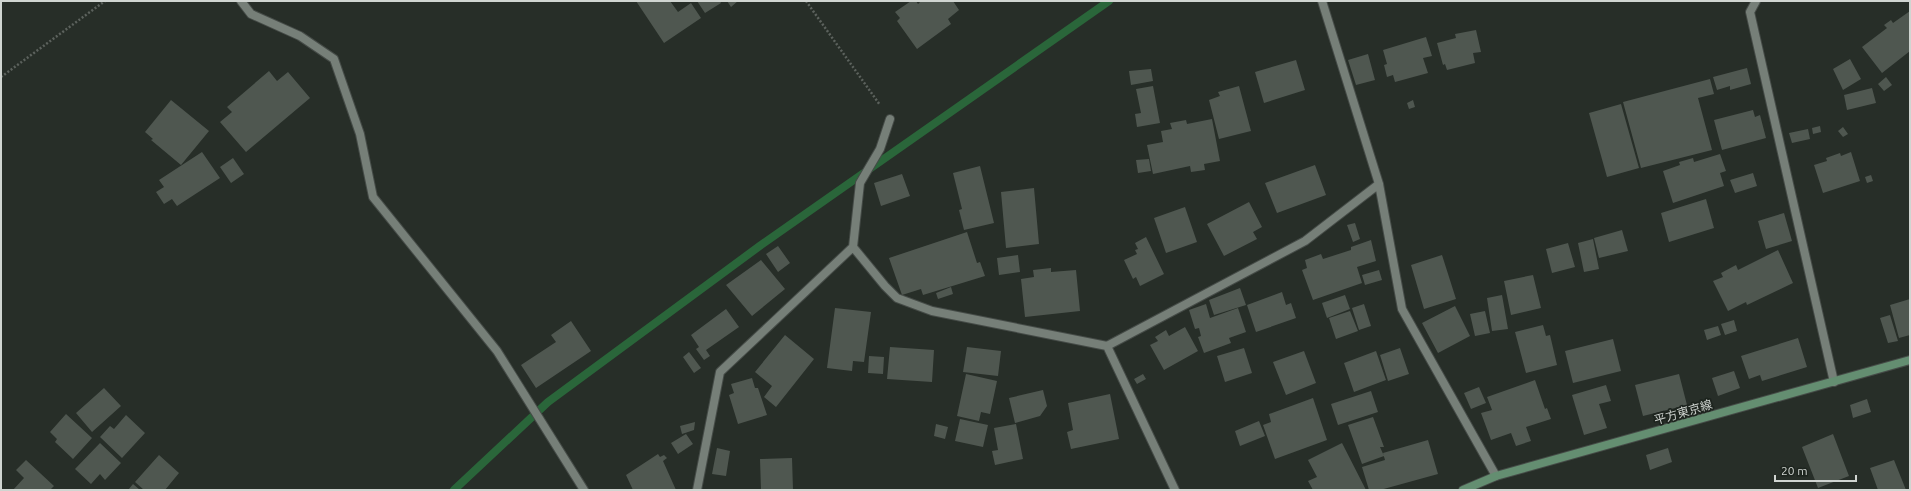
<svg xmlns="http://www.w3.org/2000/svg" width="1911" height="491" viewBox="0 0 1911 491" font-family="Ubuntu,'Noto Sans JP',sans-serif">
  <style>
    .lines { fill: none; stroke-linecap: round; stroke-linejoin: round }
    .stream { stroke: #2a663a; stroke-width: 8 }
    .building { fill: #4f5750 }
    .street-casing { stroke: #454b47; stroke-width: 10 }
    .secondary-casing { stroke: #454b47; stroke-width: 10 }
    .path { stroke: #5c625d; stroke-width: 2.5; stroke-dasharray: 2 2; stroke-linecap: butt }
    .street { stroke: #767f78; stroke-width: 8 }
    .secondary { stroke: #648e71; stroke-width: 8 }
    .labels { text-anchor: middle; dominant-baseline: central; stroke-width: 3.5; stroke-linejoin: round; paint-order: stroke }
    .street-label { font-size: 12px; fill: #d0d5d1; stroke: #1d241e }
  </style>
  <rect width="100%" height="100%" fill="#272e28"/>
  <g class="lines">
    <path class="stream" d="M454 490 548 402 761 245 1109 1"/>
  </g>
  <path class="building" d="M636 1H670L678 12 691 3 701 18 664 43Z
    M697 1H720L721 3 705 13Z
    M727 1H738L731 7Z
    M911 1H916L918 4 921 1H953L959 10 948 19 951 24 917 49 897 21 900 18 895 12Z
    M1910 11V51L1882 73 1862 47 1887 28 1884 25 1891 20 1893 23Z
    M1476 30 1481 52 1473 53 1475 63 1447 70 1445 64 1443 65 1437 43 1456 38 1455 34Z
    M1426 37 1432 56 1423 58 1428 73 1395 82 1393 75 1387 77 1384 65 1387 64 1383 50Z
    M1368 54 1375 80 1356 85 1348 60Z
    M1850 59 1861 79 1843 90 1833 69Z
    M1296 60 1305 90 1264 103 1255 72Z
    M1747 68 1751 84 1730 90V86L1717 90 1713 77Z
    M1151 69 1153 81 1131 85 1129 71Z
    M269 71 277 81 288 72 310 98 246 152 220 122 232 112 227 107Z
    M1886 77 1892 85 1884 91 1878 84Z
    M1710 79 1714 94 1698 98 1712 150 1641 168 1623 102Z
    M1153 86 1160 123 1137 127 1135 114 1141 113 1136 89Z
    M1239 86 1251 131 1219 139 1209 100 1220 96 1218 92Z
    M1872 88 1876 103 1847 110 1844 95Z
    M171 100 209 131 181 165 151 140 153 139 145 132Z
    M1413 100 1415 107 1409 109 1407 103Z
    M1621 104 1639 168 1607 177 1589 113Z
    M1753 110 1755 117 1760 115 1766 138 1722 150 1714 120Z
    M1212 119 1220 161 1204 164 1205 170 1191 172 1190 166 1153 174 1147 145 1163 142 1161 131 1172 129 1170 123 1186 120 1187 124Z
    M1820 126 1821 132 1813 134 1812 128Z
    M1843 127 1848 134 1843 137 1838 131Z
    M1808 129 1810 139 1792 143 1789 133Z
    M202 152 220 178 177 206 172 199 164 204 156 192 164 187 159 180Z
    M1851 152 1860 181 1823 193 1814 165 1827 161 1826 158 1840 153 1841 156Z
    M1720 154 1726 171 1720 173 1724 186 1673 203 1663 171 1680 165 1679 162 1693 158 1694 162Z
    M233 158 244 174 231 183 220 167Z
    M1149 159 1151 171 1138 173 1136 160Z
    M1315 165 1326 195 1277 213 1265 183Z
    M980 166 994 223 964 230 959 210 962 209 953 173Z
    M1753 173 1757 186 1735 193 1730 180Z
    M902 174 910 196 881 206 874 183Z
    M1871 175 1873 181 1867 183 1865 177Z
    M1034 188 1039 244 1006 248 1001 192Z
    M1706 199 1714 228 1669 242 1661 213Z
    M1249 202 1262 227 1253 232 1257 239 1224 256 1207 224Z
    M1185 207 1197 242 1166 253 1154 218Z
    M1784 213 1792 241 1766 249 1758 221Z
    M1355 223 1360 239 1353 242 1347 225Z
    M1622 230 1628 251 1599 258 1594 238Z
    M967 232 977 263 980 262 985 276 923 295 921 289 902 295 889 258Z
    M1146 237 1164 274 1140 286 1136 277 1133 279 1124 260 1137 254 1135 250 1138 249 1135 243Z
    M1593 239 1599 269 1584 272 1578 243Z
    M1371 240 1376 261 1357 267 1362 283 1313 300 1302 270 1307 268 1305 260 1321 254 1323 259 1351 250V247Z
    M1568 243 1575 267 1552 273 1546 249Z
    M778 246 790 263 778 272 766 254Z
    M1778 250 1793 283 1747 305 1746 302 1728 311 1713 281 1723 277 1721 273 1736 265 1738 270Z
    M1018 255 1020 272 999 275 997 258Z
    M1442 255 1456 299 1424 309 1411 265Z
    M761 260 785 289 752 316 726 285Z
    M1051 268V272L1076 270 1080 311 1025 317 1021 279 1034 277 1033 270Z
    M1379 270 1382 280 1365 285 1362 275Z
    M1533 275 1541 308 1511 315 1504 281Z
    M951 287 953 294 938 299 936 293Z
    M1240 288 1246 305 1214 315 1209 300Z
    M1282 292 1286 305 1291 303 1296 318 1256 332 1247 305Z
    M1345 295 1350 309 1327 318 1322 303Z
    M1502 295 1508 329 1492 331 1487 298Z
    M1910 299V335L1899 338 1890 305Z
    M1206 304 1210 318 1238 308 1246 332 1229 338 1231 343 1204 353 1198 337 1201 336 1199 328 1195 329 1189 310Z
    M1364 304 1371 326 1359 330 1352 308Z
    M1455 306 1470 336 1438 353 1422 323Z
    M835 308 871 312 864 362 853 361 852 371 827 368Z
    M726 309 739 327 706 350 710 356 704 360 696 349 699 347 691 335Z
    M1350 311 1358 331 1336 339 1329 318Z
    M1485 311 1490 333 1475 336 1470 314Z
    M1890 315 1898 341 1888 343 1880 318Z
    M1734 320 1737 331 1725 335 1721 324Z
    M571 321 591 351 536 388 521 365 556 342 551 335Z
    M1543 325 1546 336 1550 335 1557 365 1526 373 1515 332Z
    M1718 326 1721 335 1707 340 1704 330Z
    M1185 327 1198 351 1164 370 1150 345 1158 341 1155 337 1166 330 1169 336Z
    M785 335 814 359 776 407 764 397 772 386 755 372Z
    M1798 338 1807 367 1762 381 1760 375 1749 379 1741 356Z
    M1613 339 1621 371 1573 383 1565 351Z
    M890 347 934 350 932 382 887 379Z
    M967 347 1001 351 998 376 963 372Z
    M1244 348 1252 373 1225 382 1217 356Z
    M1400 348 1409 374 1388 381 1380 355Z
    M1304 351 1316 383 1286 395 1273 362Z
    M1376 351 1386 380 1354 392 1344 363Z
    M689 352 701 368 694 373 683 357Z
    M869 356 884 357 883 374 868 373Z
    M1734 371 1740 388 1718 396 1712 378Z
    M966 374 997 381 990 414 981 412 979 421 957 416Z
    M1143 374 1146 379 1137 384 1134 379Z
    M1679 374 1687 405 1643 416 1635 385Z
    M752 378 755 388H758L767 415 738 424 729 395 734 393 731 384Z
    M1535 380 1545 409 1547 408 1551 419 1526 427 1531 441 1516 446 1511 433 1491 440 1481 413 1492 410 1487 397Z
    M1606 385 1611 401 1599 404 1607 428 1584 435 1572 395Z
    M1479 387 1486 403 1471 409 1464 393Z
    M104 388 121 406 92 432 76 413Z
    M1043 390 1047 406 1040 416 1015 423 1009 398Z
    M1371 391 1378 412 1338 425 1331 404Z
    M1110 394 1119 439 1071 449 1067 432 1073 430 1068 403Z
    M1313 398 1327 440 1275 459 1263 425 1271 422 1269 414Z
    M1867 399 1871 412 1853 418 1850 405Z
    M66 414 92 438 73 459 55 442 57 439 50 432Z
    M126 415 145 433 122 458 100 437 110 426 114 429Z
    M1373 417 1384 447H1380L1384 456 1362 464 1348 425Z
    M960 419 988 425 983 447 955 441Z
    M1259 421 1265 436 1240 446 1235 431Z
    M695 422 694 430 682 434 680 426Z
    M936 424 948 427 945 439 934 436Z
    M1016 424 1023 459 995 465 992 451 998 450 994 428Z
    M686 434 693 444 678 454 671 443Z
    M1833 434 1849 476 1818 488 1802 447Z
    M1428 440 1438 474 1380 490H1369L1362 467 1385 460 1383 453Z
    M100 443 121 463 105 480 100 474 91 484 75 469Z
    M1342 443 1366 490H1313L1308 481 1317 477 1308 460Z
    M717 448 730 451 726 476 712 474Z
    M1668 448 1672 462 1650 470 1646 455Z
    M658 454 660 457 664 455 667 458 663 461 676 490H633L626 475Z
    M159 455 179 473 165 490H144L135 482Z
    M792 458 793 490H761L760 459Z
    M26 460 54 486 50 490H13L24 478 16 470Z
    M1894 460 1906 490H1878L1870 468Z
    M133 484 140 490H128Z"/>
  <g class="lines">
    <defs>
      <path id="street" d="M241 1 251 14 300 36 334 59 360 134 373 197 497 351 584 490
        M1322 1 1379 184 1402 309 1496 476
        M1756 1 1750 12 1834 382
        M890 119 880 149 860 183 853 247 885 286 897 298 932 311 1107 346 1305 241 1379 184
        M1107 346 1175 490
        M697 490 720 372 853 247"/>
      <path id="secondary" d="M1463 490 1496 476 1910 360"/>
    </defs>
    <use href="#street" class="street-casing"/>
    <use href="#secondary" class="secondary-casing"/>
    <path class="path" d="M806 1 880 105
      M1 77 105 1"/>
    <use href="#street" class="street"/>
    <use href="#secondary" class="secondary"/>
  </g>
  <g class="labels">
    <g class="street-label">
      <text transform="translate(1683 412) rotate(-16)">平方東京線</text>
    </g>
  </g>
  <rect width="1911" height="491" fill="none" stroke="#d0d5d1" stroke-width="4"/>
  <path d="M1775 475v6h81v-6" fill="none" stroke="#d0d5d1" stroke-width="2"/>
  <text x="1781" y="475" font-size="12" fill="#d0d5d1" stroke="#1d241e" stroke-width="3" paint-order="stroke">20 m</text>
</svg>
